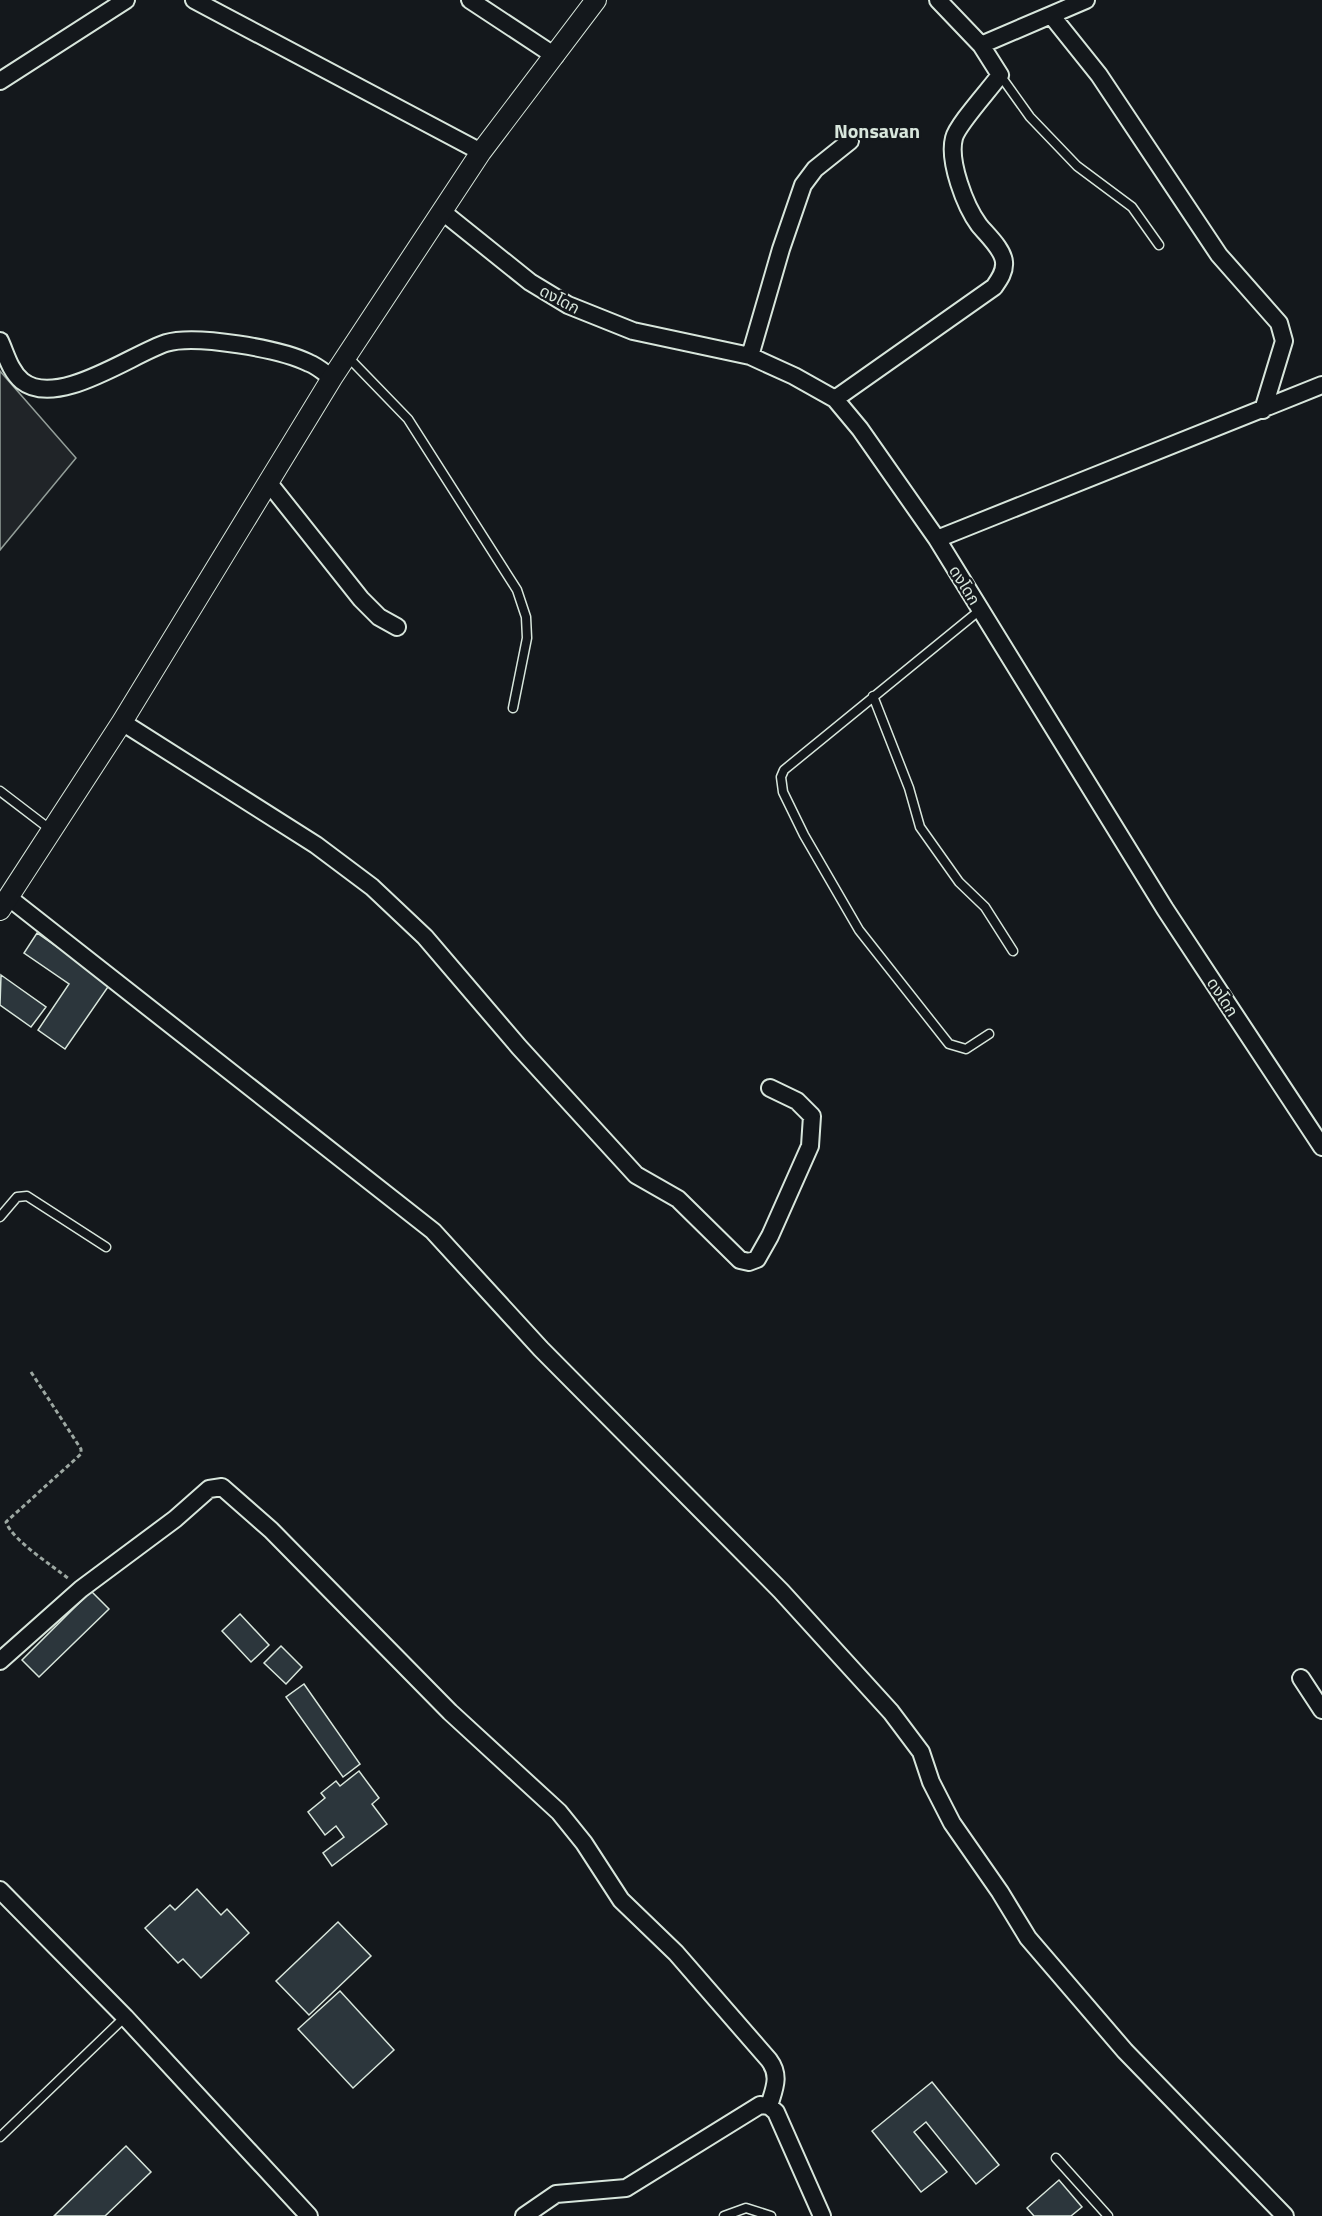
<svg xmlns="http://www.w3.org/2000/svg" width="1322" height="2216" viewBox="0 0 1322 2216" font-family="'Titillium Web','Noto Sans Thai',sans-serif">
  <style>
    .green { fill: #202428; stroke: #939e99; stroke-width: 1.5 }
    .building { fill: #2c363c; stroke: #d8e6dc; stroke-width: 1.5 }
    .lines { fill: none; stroke-linecap: round; stroke-linejoin: round }
    .service-casing { stroke: #d8e6dc; stroke-width: 11 }
    .minor-casing { stroke: #d8e6dc; stroke-width: 20 }
    .tertiary-casing { stroke: #d8e6dc; stroke-width: 22 }
    .path { stroke: #9da8a2; stroke-width: 3; stroke-dasharray: 4.5 3; stroke-linecap: butt }
    .service { stroke: #14181c; stroke-width: 8 }
    .minor { stroke: #14181c; stroke-width: 16 }
    .tertiary { stroke: #14181c; stroke-width: 20 }
    .labels { text-anchor: middle; dominant-baseline: central; stroke-width: 4.5; stroke-linejoin: round; paint-order: stroke }
    .street-label { font-size: 16px; fill: #d8e6dc; stroke: #14181c }
    .quarter-label { font-size: 20px; font-weight: bold; fill: #d8e6dc; stroke: #14181c }
  </style>
  <rect width="100%" height="100%" fill="#14181c"/>
  <path class="green" d="M0 371 76 458 0 550Z"/>
  <path class="building" d="M37 933 110 984 65 1049 38 1030 69 984 24 953Z
    M1 975 46 1007 31 1027 0 1005Z
    M91 1591 109 1609 39 1677 22 1660Z
    M240 1614 269 1645 251 1662 222 1631Z
    M281 1646 302 1667 286 1684 264 1663Z
    M304 1684 360 1764 343 1777 286 1697Z
    M359 1771 379 1798 372 1804 387 1824 332 1866 323 1853 344 1837 336 1826 325 1835 308 1812 325 1798 321 1793 336 1781 340 1786Z
    M197 1889 221 1915 227 1909 249 1933 201 1978 183 1959 178 1963 145 1928 170 1905 175 1910Z
    M338 1922 371 1956 309 2015 276 1981Z
    M340 1991 394 2050 353 2088 298 2029Z
    M932 2082 999 2165 976 2184 926 2122 914 2132 947 2172 921 2192 872 2131Z
    M126 2146 151 2172 105 2216H54Z
    M1059 2180 1082 2207 1071 2216H1034L1027 2208Z"/>
  <g class="lines">
    <defs>
      <path id="service" d="M1000 75 1030 117 1077 166 1132 207 1159 245
        M347 356 408 419 517 590 526 617 527 638 513 708
        M980 610 784 770 781 777 783 792 804 835 859 930 949 1044 966 1049 989 1034
        M873 696 909 788 920 827 959 882 985 907 1013 951
        M0 791 51 830
        M0 1217 17 1197 27 1196 106 1247
        M0 2137 125 2017
        M1056 2158 1108 2216
        M724 2216 746 2208 771 2216"/>
      <path id="minor" d="M194 0 481 152
        M470 0 555 56
        M938 0 981 45 1051 15 1099 75 1219 255 1279 323 1284 341 1263 410
        M1051 15 1086 0
        M0 81 126 0
        M444 213 530 282 568 305 633 331 750 356 794 376 835 399 860 429 937 539 1165 909 1322 1147
        M0 341C6 354 10 371 22 381 57 409 132 354 166 343 196 334 281 349 309 363 317 366 325 373 332 378
        M750 356 781 249 803 185 815 169 850 141
        M835 399 994 287C999 280 1005 272 1004 262 1003 249 987 235 979 225 965 206 948 161 954 138 957 125 990 89 1000 75L981 45
        M268 482 361 599 379 617 397 627
        M937 539 1322 385
        M122 722 316 845 372 887 425 937 519 1047 636 1175 678 1199 740 1260 749 1262 757 1259 770 1236 810 1146 812 1116 797 1101 770 1088
        M8 897 433 1231 541 1349 781 1591 891 1712 921 1752 931 1782 952 1823 1000 1892 1028 1938 1125 2051 1285 2216
        M0 1661 81 1589 175 1519 209 1489 222 1487 271 1530 450 1712 559 1812 584 1843 621 1900 676 1953 769 2060C781 2076 774 2089 769 2106
        M1301 1678 1322 1710
        M0 1890 125 2017 309 2216
        M524 2216 556 2194 626 2188 760 2105 769 2106 776 2112 822 2216"/>
      <path id="tertiary" d="M0 910 122 722 332 378 481 152 596 0"/>
    </defs>
    <use href="#service" class="service-casing"/>
    <use href="#minor" class="minor-casing"/>
    <use href="#tertiary" class="tertiary-casing"/>
    <path class="path" d="M31 1372 81 1449V1454L6 1522C12 1540 53 1566 69 1579"/>
    <use href="#service" class="service"/>
    <use href="#minor" class="minor"/>
    <use href="#tertiary" class="tertiary"/>
  </g>
  <g class="labels">
    <g class="street-label">
      <text transform="translate(560 299) rotate(28)">ดงโดก</text>
      <text transform="translate(965 585) rotate(58)">ดงโดก</text>
      <text transform="translate(1223 997) rotate(57)">ดงโดก</text>
    </g>
    <g class="quarter-label">
      <text x="877" y="130">Nonsavan</text>
    </g>
  </g>
</svg>
